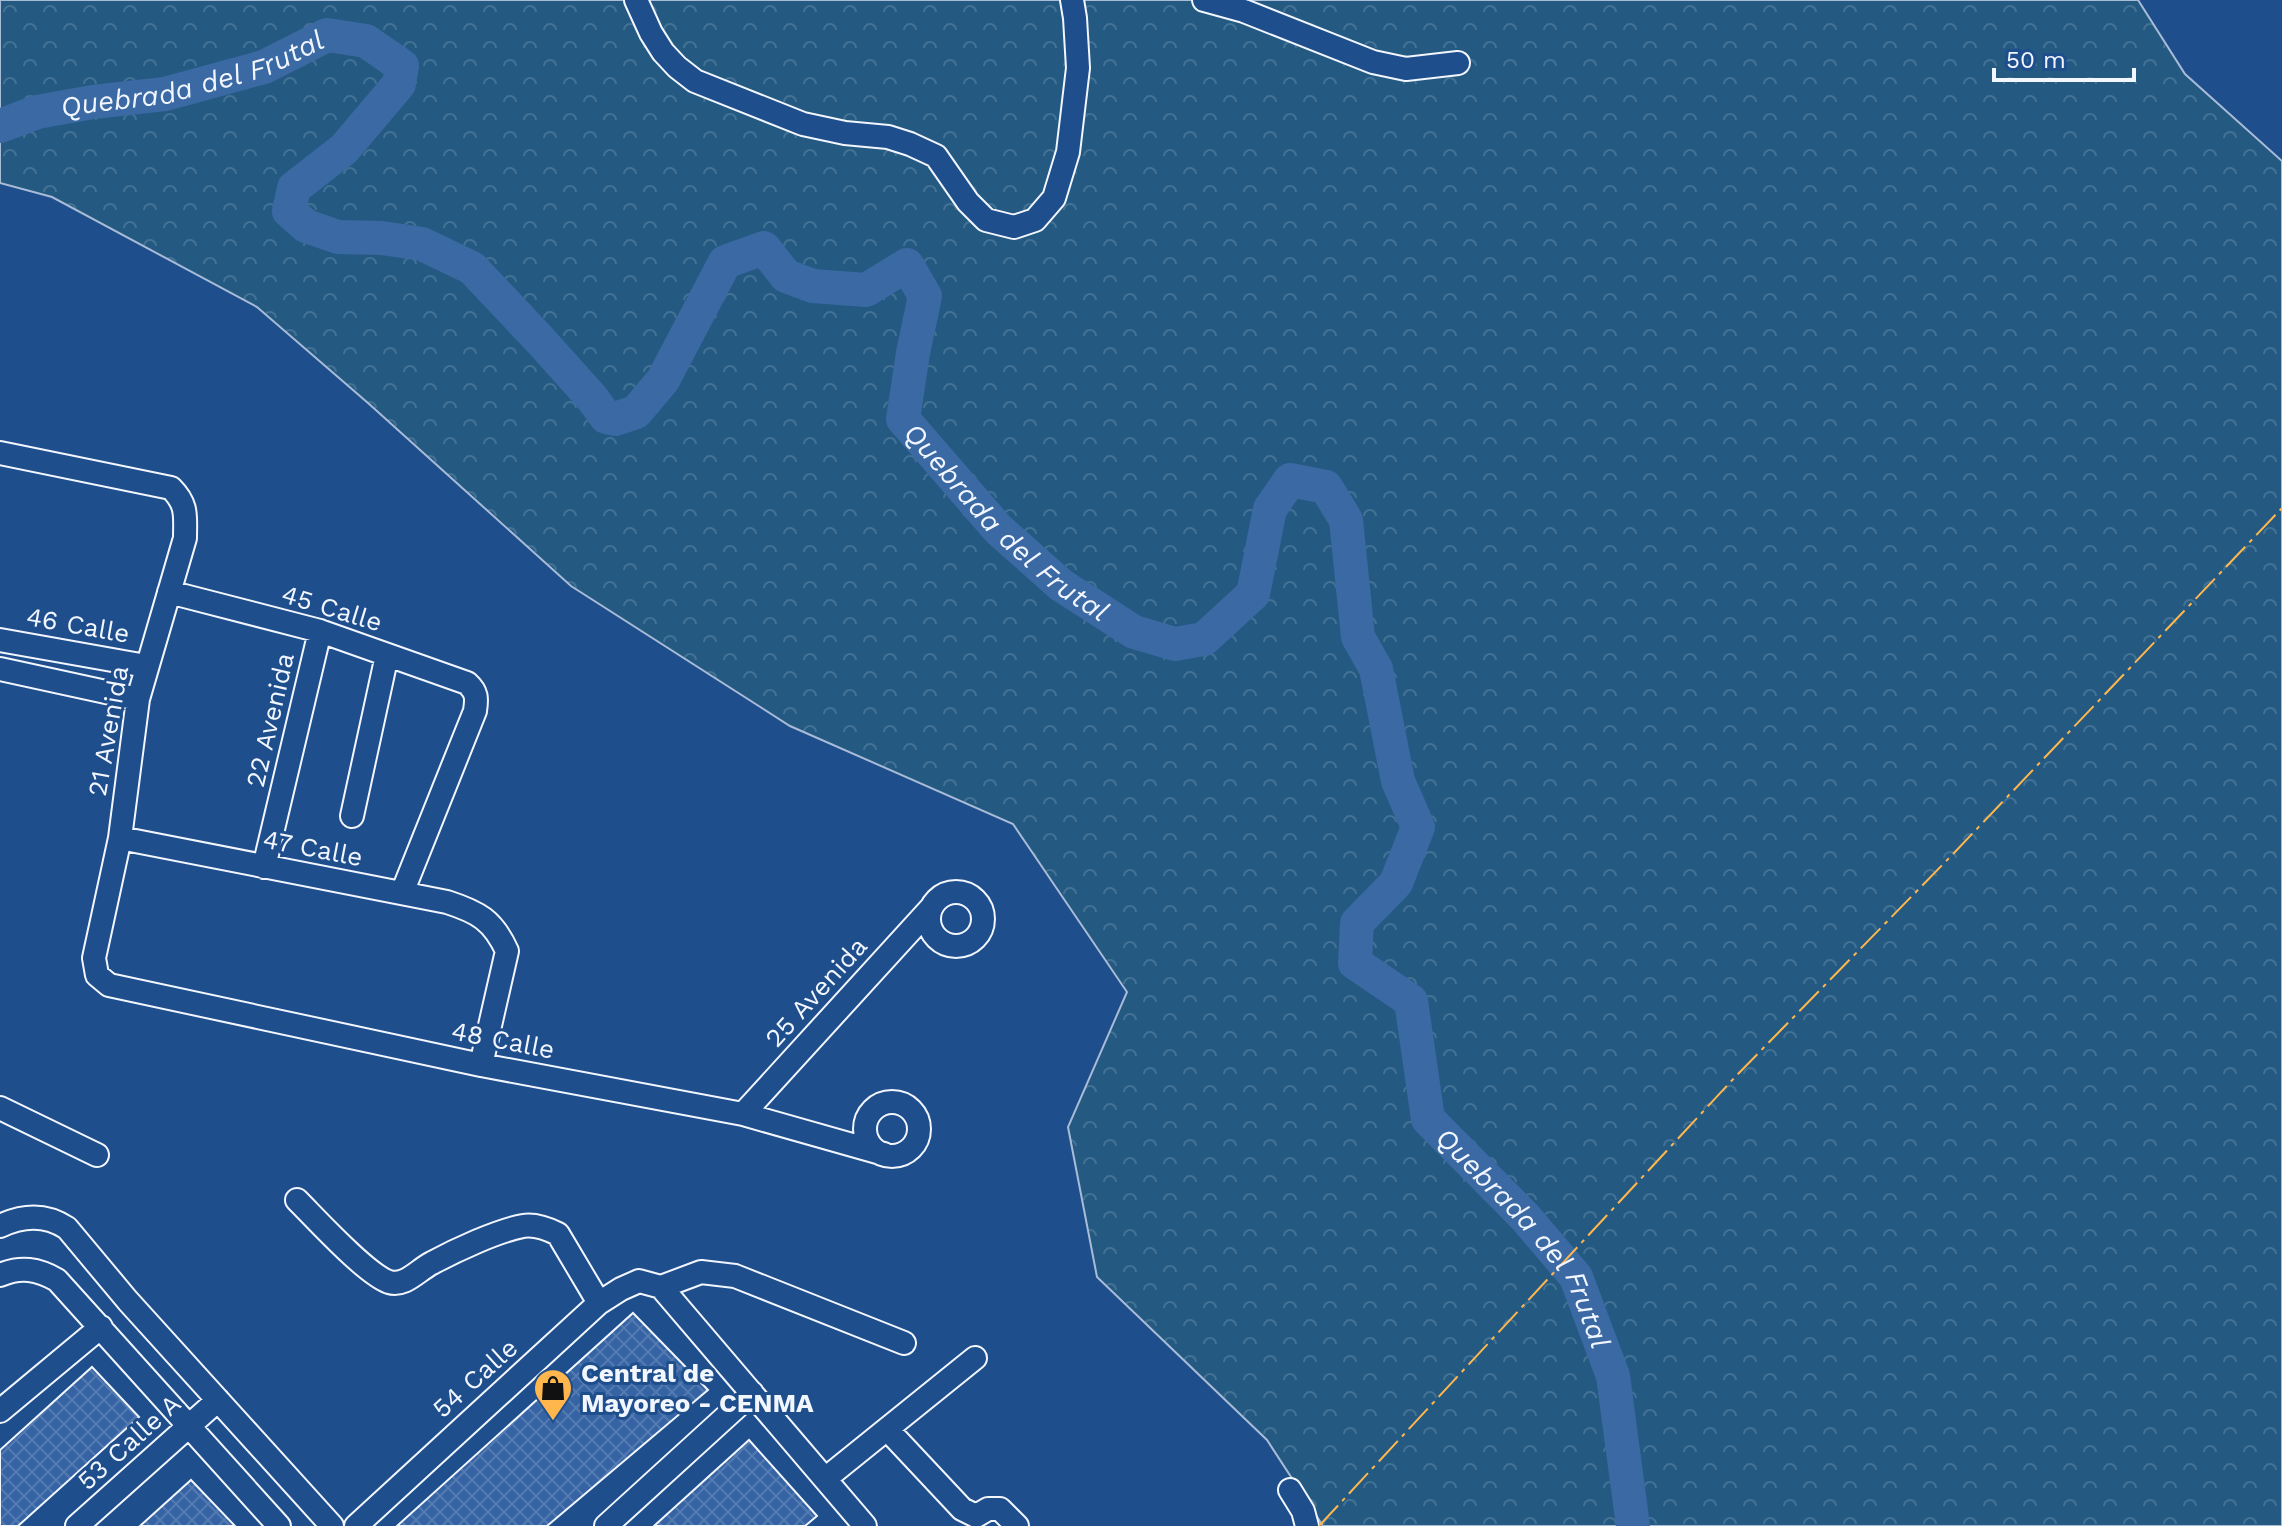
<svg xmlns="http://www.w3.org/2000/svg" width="2282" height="1526" viewBox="0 0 2282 1526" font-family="'Work Sans',sans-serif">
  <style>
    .forest { fill: url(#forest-crowns); stroke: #a8bbd7; stroke-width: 2 }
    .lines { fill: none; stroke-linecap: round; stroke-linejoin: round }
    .river { stroke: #3b69a3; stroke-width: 34 }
    .building { fill: url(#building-cross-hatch); stroke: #f2f6ff; stroke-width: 2 }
    .minor-casing { stroke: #f2f6ff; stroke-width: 26 }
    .minor { stroke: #1f4e8c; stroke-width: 22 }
    .power { stroke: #ffb74d; stroke-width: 2; stroke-dasharray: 28 6 4 6; stroke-linecap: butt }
    .labels { text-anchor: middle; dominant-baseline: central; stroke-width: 6; stroke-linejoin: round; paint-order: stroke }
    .street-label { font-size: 26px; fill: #f2f6ff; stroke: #1f4e8c }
    .poi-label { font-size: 26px; font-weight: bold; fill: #f2f6ff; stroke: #1f4e8c; text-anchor: start }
    .water-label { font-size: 28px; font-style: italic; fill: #f2f6ff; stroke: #1f4e8c }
  </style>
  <defs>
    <pattern id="forest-crowns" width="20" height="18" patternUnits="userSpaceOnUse" patternTransform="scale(2)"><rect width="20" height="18" fill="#245a82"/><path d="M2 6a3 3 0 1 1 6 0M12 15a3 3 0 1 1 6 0" fill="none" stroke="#447295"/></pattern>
    <pattern id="building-cross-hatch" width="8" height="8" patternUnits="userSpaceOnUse" patternTransform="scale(2)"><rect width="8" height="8" fill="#3563a3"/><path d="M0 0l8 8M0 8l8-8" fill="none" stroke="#537ab1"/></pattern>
  </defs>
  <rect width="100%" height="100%" fill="#1f4e8c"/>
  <path class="forest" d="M0 0H2138L2185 74 2282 161V1526H1323L1267 1440 1097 1277 1068 1127 1127 992 1013 824 790 726 571 586 368 403 257 307 52 197 0 183Z"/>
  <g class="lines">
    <path class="river" id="s1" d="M0 126 37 112 93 102 165 94 264 67 327 35 366 41 402 66 399 84 344 149 294 188 289 211 306 226 338 237 382 238 422 244 472 268 540 340 592 398 606 417 615 419 636 412 663 380 725 262 764 248 786 276 813 286 866 290 907 265 925 296 913 353 903 419 998 529 1061 585 1134 632 1175 644 1204 639 1253 594 1270 509 1290 480 1326 487 1346 520 1358 637 1376 669 1398 781 1418 827 1396 883 1357 923 1355 963 1411 1001 1428 1119 1525 1217 1576 1277 1613 1376 1633 1526"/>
  </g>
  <path class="building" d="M633 1313 708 1390 547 1526H397Z
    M92 1367 139 1417 18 1526H0V1450Z
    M749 1440 817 1516 805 1526H654Z
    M191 1480 235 1526H140Z"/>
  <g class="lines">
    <defs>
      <path id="minor" d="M636 0 651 33 663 52 677 67 695 81 803 124 845 133 888 137 910 144 936 156 968 202 986 220 1014 227 1035 220 1054 198 1068 152 1078 68 1075 18 1072 0
        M1204 0 1244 11 1373 62 1406 69 1458 63
        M0 453 171 488C188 505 185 516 185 538L138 699 120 838 94 958 97 975 109 985 481 1065 743 1114 884 1154
        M169 592 320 631 467 683C477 692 477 698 475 711L402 893
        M0 640 146 666
        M0 669 138 699
        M352 816 387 655
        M120 838 447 902C478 912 493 920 507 951L481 1065
        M264 867 320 631
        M929 919a27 27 0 1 1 54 0a27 27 0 1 1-54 0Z
        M865 1129a27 27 0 1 1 54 0a27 27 0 1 1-54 0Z
        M0 1108 97 1155
        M743 1114 931 908
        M297 1200C316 1219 366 1274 389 1282 405 1287 418 1270 432 1263 456 1250 497 1231 523 1226 535 1224 548 1229 558 1234L599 1303
        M0 1226C23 1215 46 1214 67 1228L128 1301 332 1526
        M0 1275C21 1266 38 1269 57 1280L279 1526
        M661 1287 701 1272 735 1276 904 1343
        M0 1411 101 1327
        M887 1429 962 1509 976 1516 988 1509H1000L1017 1526
        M825 1479 975 1358
        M1290 1490 1303 1511 1307 1526
        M77 1526 218 1400
        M356 1526 599 1303 621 1289 639 1281 661 1287 865 1526
        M606 1526 752 1393"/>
    </defs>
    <use href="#minor" class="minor-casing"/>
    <use href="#minor" class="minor"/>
    <path class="power" d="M1319 1526 1736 1076 1953 854 2282 508"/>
  </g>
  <defs>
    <symbol id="shop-pin" viewBox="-11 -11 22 30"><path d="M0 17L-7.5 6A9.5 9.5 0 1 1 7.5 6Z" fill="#ffb74d" stroke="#1f4e8c"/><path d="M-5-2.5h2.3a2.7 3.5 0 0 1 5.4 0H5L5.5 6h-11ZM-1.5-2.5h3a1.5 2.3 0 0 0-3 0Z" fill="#111"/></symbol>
  </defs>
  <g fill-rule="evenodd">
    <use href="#shop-pin" x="531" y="1366" width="44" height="60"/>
  </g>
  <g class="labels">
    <g class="street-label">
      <text transform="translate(332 608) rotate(17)">45 Calle</text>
      <text transform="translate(78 625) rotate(10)">46 Calle</text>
      <text transform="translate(270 720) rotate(-77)">22 Avenida</text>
      <text transform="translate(108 731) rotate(-80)">21 Avenida</text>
      <text transform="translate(313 848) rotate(11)">47 Calle</text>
      <text transform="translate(816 992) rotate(-48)">25 Avenida</text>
      <text transform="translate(503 1040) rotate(11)">48 Calle</text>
      <text transform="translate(475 1378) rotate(-42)">54 Calle</text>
      <text transform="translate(129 1442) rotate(-42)">53 Calle A</text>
    </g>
    <g class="poi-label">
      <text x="581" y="1373">Central de<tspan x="581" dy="30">Mayoreo - CENMA</tspan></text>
    </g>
    <g class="water-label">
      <text stroke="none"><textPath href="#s1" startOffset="200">Quebrada del Frutal</textPath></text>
      <text stroke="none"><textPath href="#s1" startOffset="1734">Quebrada del Frutal</textPath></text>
      <text stroke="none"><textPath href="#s1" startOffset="3056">Quebrada del Frutal</textPath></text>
    </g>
  </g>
  <path d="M1994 68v12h140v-12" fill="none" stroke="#f2f6ff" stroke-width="4"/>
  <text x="2006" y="68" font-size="24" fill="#f2f6ff" stroke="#1f4e8c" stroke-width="6" paint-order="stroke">50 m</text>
</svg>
